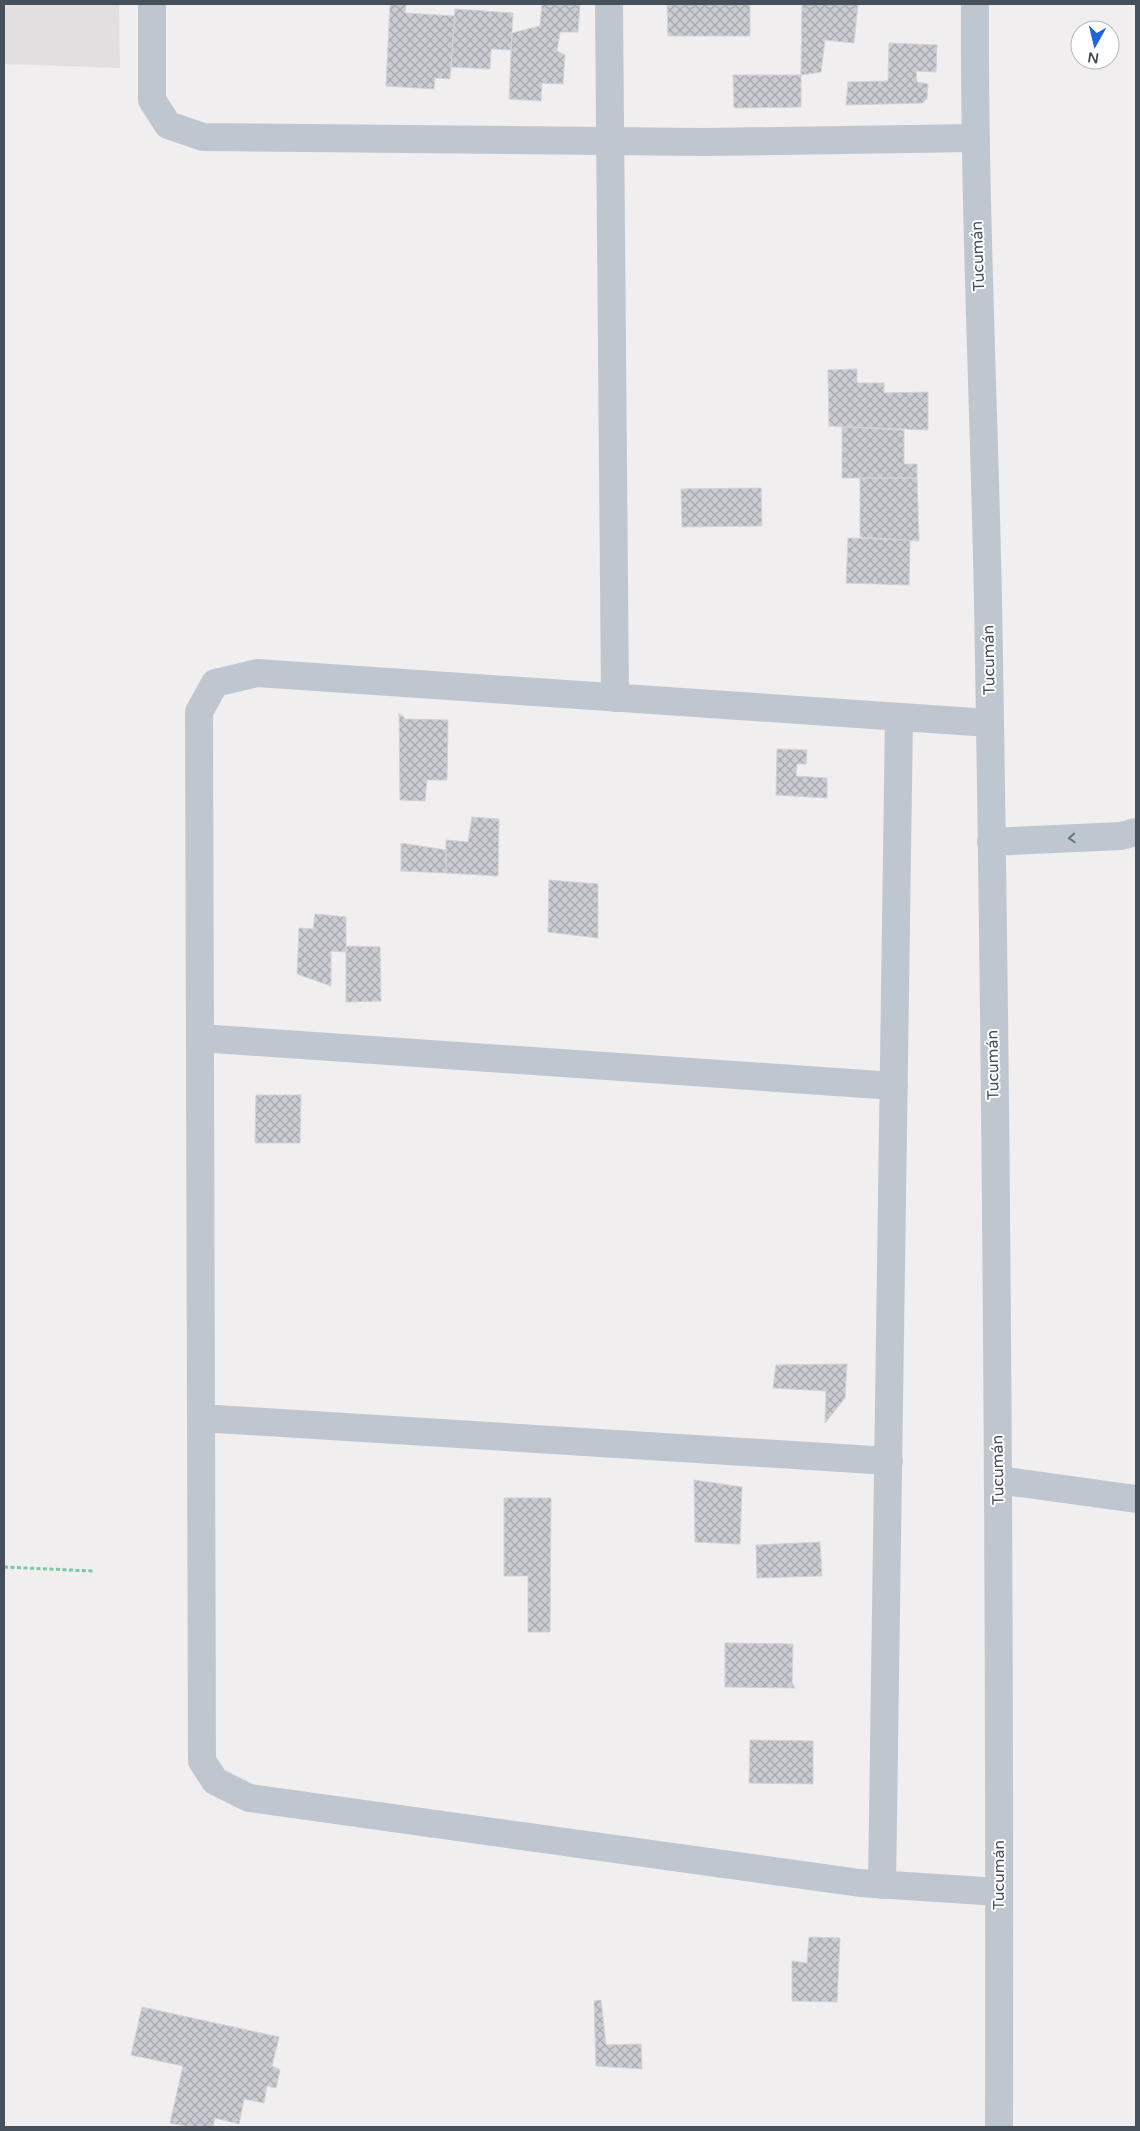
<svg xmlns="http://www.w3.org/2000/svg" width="1140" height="2131" viewBox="0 0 1140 2131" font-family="'Varela Round',sans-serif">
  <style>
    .education { fill: #e1dfdf }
    .building { fill: url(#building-cross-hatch); stroke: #d2d3d9 }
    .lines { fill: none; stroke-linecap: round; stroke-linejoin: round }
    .path { stroke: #76caa5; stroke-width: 3; stroke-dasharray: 4 2.5; stroke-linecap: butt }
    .minor { stroke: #bec7cf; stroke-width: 28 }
    .oneway { stroke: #6a747d }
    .labels { text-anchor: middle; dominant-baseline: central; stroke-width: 4; stroke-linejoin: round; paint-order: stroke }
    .street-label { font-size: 16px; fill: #46505a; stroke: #fff }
  </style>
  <defs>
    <pattern id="building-cross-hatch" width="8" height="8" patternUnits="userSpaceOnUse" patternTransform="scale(1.25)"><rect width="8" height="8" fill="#caccd2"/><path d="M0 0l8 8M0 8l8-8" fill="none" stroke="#a6a8ad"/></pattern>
  </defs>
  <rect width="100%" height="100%" fill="#f0eeee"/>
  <path class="education" d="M4 4H119L120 68 4 64Z"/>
  <path class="building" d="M390 4H406L405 13 455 16 450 79 435 78 434 89 386 86Z
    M542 4H580L578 32H560L557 51 565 55 563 84 542 83 541 101 509 99 512 33 540 26Z
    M667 4H750V36H668Z
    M802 4H858L854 43 825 40 821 72 801 75Z
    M455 9 513 13 511 50 491 49 490 69 451 67Z
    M889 43 937 45 936 72 916 71 917 82 928 84 927 99 923 103 846 105 848 82 888 81Z
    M733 75H801V107L734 108Z
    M857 369V383H884V393L928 392V430L829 426 828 370Z
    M842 427 904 430V464H917V478H842Z
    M860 478H917L919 541 860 537Z
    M761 488 762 526 682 527 681 489Z
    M848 538 910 540 909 585 846 583Z
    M399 713 406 719 448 720 447 780H427L425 801 400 800Z
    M777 749 807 750 806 764H797L796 776 827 778V798L776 795Z
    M472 817 499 819 498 876 446 873V840L468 842Z
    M401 843 446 850V873L401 871Z
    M549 880 598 884V938L548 932Z
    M315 914 346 917V952L331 951V986L297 974 299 928 313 929Z
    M346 946 380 947 381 1001 346 1002Z
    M256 1095H301L300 1143H255Z
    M847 1364 845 1398 825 1423 826 1391 773 1388 776 1365Z
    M694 1480 742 1487 740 1544 695 1542Z
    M504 1498H551L550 1632H528V1576H504Z
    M820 1542 822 1576 757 1578 756 1545Z
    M725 1643 793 1644 792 1683 795 1688 725 1687Z
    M750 1740 813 1741V1784L749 1783Z
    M809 1937 840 1938 837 2002 792 2001V1961L807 1963Z
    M601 2000 606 2045 641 2044 642 2069 596 2066 594 2001Z
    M142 2007 279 2037 272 2066 280 2070 276 2088 267 2086 264 2103 244 2099 239 2124 215 2118 213 2127H190L170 2123 183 2066 131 2055Z"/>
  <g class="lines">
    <path class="path" d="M4 1567 93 1571"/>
    <path class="minor" d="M152 4V100L168 125 203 137 705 142 975 138
      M609 4 615 698
      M975 4C974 203 984 402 988 601 997 1110 1000 1619 999 2127
      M989 723 257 673 215 683 199 712 202 1761 215 1781 249 1798 860 1883 999 1892
      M991 842 1121 836 1136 832
      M200 1038 894 1086
      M201 1418 889 1461
      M998 1480 1136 1499
      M882 1885 899 717"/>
  </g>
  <defs><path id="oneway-chevron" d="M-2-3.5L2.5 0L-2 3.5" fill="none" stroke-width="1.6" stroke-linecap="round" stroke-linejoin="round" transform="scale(1.25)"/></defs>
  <use class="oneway" href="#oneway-chevron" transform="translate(1072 838) rotate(177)"/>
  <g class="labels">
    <g class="street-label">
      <text transform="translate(978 256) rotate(-92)">Tucumán</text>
      <text transform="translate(989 660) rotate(-91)">Tucumán</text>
      <text transform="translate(993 1065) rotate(-91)">Tucumán</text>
      <text transform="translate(998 1470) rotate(-91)">Tucumán</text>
      <text transform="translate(999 1875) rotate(-90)">Tucumán</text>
    </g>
  </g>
  <rect width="1140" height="2131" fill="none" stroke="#46505a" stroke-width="10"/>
  <g transform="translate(1095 45) rotate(188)"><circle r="24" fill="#ffffff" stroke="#b5b9bd"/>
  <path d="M0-4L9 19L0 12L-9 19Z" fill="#1f65d9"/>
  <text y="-8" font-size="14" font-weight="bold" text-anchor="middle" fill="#46505a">N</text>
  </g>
</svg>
